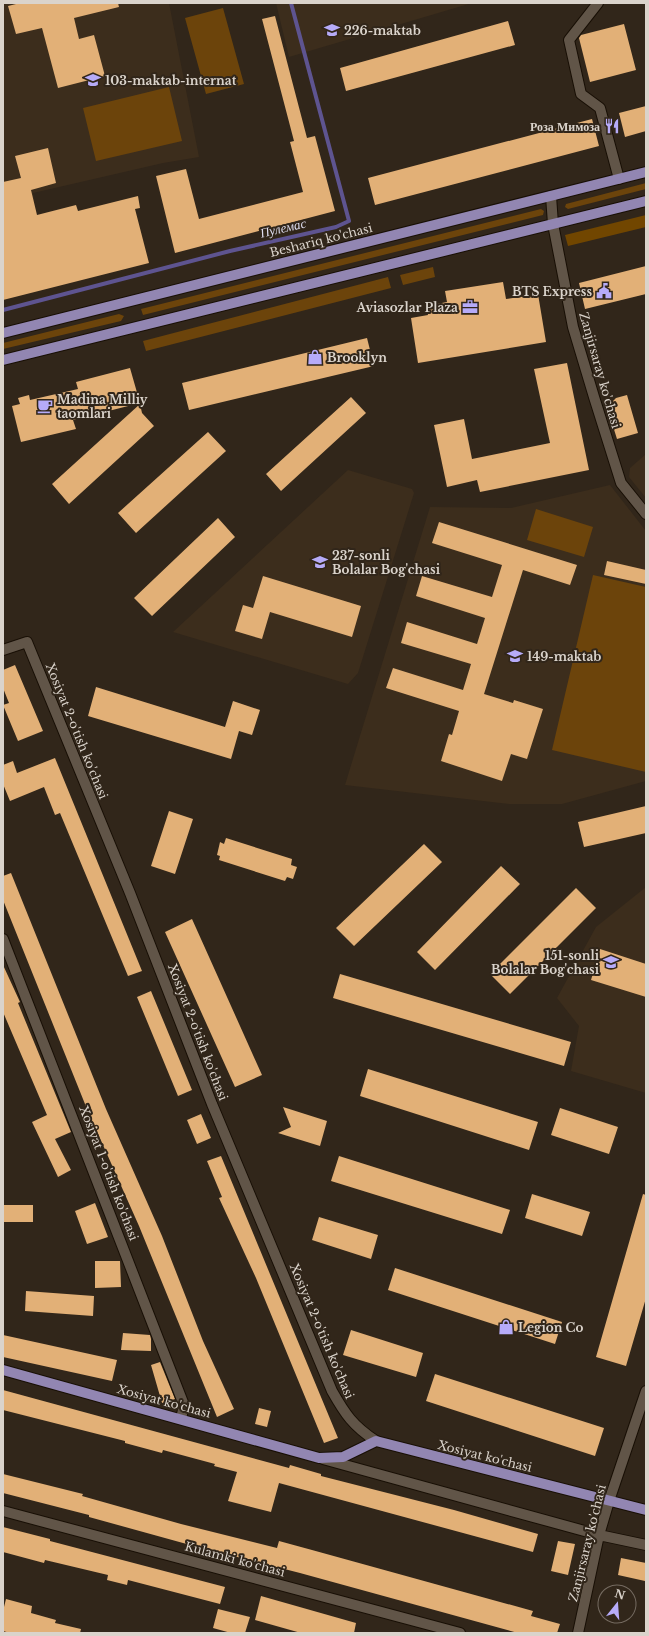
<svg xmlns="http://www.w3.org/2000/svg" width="649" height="1636" viewBox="0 0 649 1636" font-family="'Libre Baskerville',serif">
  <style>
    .built { fill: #3c2d1c }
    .green { fill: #6c440b }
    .forest { fill: #714600 }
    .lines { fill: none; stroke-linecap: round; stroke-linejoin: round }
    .stream { stroke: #5e5490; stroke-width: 4 }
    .building { fill: #e2b077 }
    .minor-casing { stroke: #180f05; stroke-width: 12 }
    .major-casing { stroke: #180f05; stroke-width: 12 }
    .minor { stroke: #615548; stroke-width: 10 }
    .major { stroke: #9286b2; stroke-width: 10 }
    .labels { text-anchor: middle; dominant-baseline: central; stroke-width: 4; stroke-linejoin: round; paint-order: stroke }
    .poi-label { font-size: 12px; font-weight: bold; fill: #dad3cb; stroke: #31261a; text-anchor: start }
    .street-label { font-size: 12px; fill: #dad3cb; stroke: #31261a }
    .water-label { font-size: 13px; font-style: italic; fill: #dfdef0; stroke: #31261a }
  </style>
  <rect width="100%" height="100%" fill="#31261a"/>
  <path class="built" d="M3 3H169L199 157 163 163 33 193 35 208 3 216Z
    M276 3H472L289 57Z
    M646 454V498L629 477 630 468Z
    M348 470 412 489 414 493 358 673 348 684 173 632Z
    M610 485 646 531V781L562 804H509L345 785 430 507 511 508Z
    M646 887V1093L571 1071 579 1026 557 998 596 927Z"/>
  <path class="green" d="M223 8 244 84 206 94 185 18Z
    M169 87 182 141 96 161 83 108Z
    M646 183V189L568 209 565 207 566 204Z
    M541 209 544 211 543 215 143 315 141 309Z
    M433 267 435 277 403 285 400 275Z
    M388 277 391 288 146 351 143 341Z
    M119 314 124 316 121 321 3 349V343Z
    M536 509 593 527 584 557 527 540Z
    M593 575 646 587V772L552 750Z"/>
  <path class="forest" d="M646 215V227L568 246 565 235Z"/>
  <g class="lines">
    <path class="stream" d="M3 310 230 251 336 227 349 221 291 3"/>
  </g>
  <path class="building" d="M20 3H118L119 7 74 18 79 39 94 35 105 76 58 88 42 28 16 34 8 6Z
    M275 16 307 138 315 136 335 211 175 253 156 176 186 169 199 219 303 192 290 142 294 141 262 19Z
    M508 21 515 45 346 91 340 68Z
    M624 24 636 70 590 82 579 38 581 35Z
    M646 106V131L625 137 619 113Z
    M592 119 599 146 375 205 368 178Z
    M48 148 56 183 31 190 37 215 76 205 78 211 138 196 140 208 135 209 149 263 3 300V182L21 178 15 156Z
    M646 266V294L585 309 579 283Z
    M503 282 506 299 538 294 546 342 418 363 411 318 428 315 426 306 447 302 445 291Z
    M367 338 374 366 189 410 182 383Z
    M567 363 589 470 480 492 477 480 447 487 434 425 464 419 472 459 550 443 534 369Z
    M130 368 140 403 73 420 76 429 21 442 12 406 20 404 18 398 29 395 30 400 78 389 76 382Z
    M627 395 638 433 617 439 607 407 616 398Z
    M351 397 366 413 281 491 266 474Z
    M140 404 142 413 154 426 69 504 52 484Z
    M208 432 226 451 136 533 118 513Z
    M218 518 235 537 152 616 134 598Z
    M439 522 577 565 570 585 523 570 484 694 513 703 514 700 543 709 527 759 511 754 502 781 441 761 449 734 452 735 459 711 386 688 393 668 463 690 471 664 401 643 407 622 477 644 485 618 416 596 422 576 492 597 502 565 432 543Z
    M607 561 646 570V584L604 575Z
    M263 576 361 606 352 637 270 612 262 639 235 631 243 605 253 608Z
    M15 665 43 731 18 741 3 705 9 703 3 688V670Z
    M96 687 225 727 233 701 260 710 252 735 239 731 231 759 88 716Z
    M55 758 142 971 128 976 60 813 55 815 44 787 10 801 3 784V765L13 761 17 773Z
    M646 806V833L584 847 578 822Z
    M169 811 193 819 175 874 151 866Z
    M226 838 292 859 291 865 297 867 293 879 287 877 285 881 219 860 220 856 217 855 220 842 224 844Z
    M424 844 442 862 354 946 336 928Z
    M501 866 520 884 435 970 417 952Z
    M11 873 106 1109 162 1236 203 1341 234 1409 217 1417 139 1226 87 1109 3 900V876Z
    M576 888 596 908 510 994 490 974Z
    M192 919 262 1075 235 1087 165 932Z
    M600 949 646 964V997L591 980Z
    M3 965 20 1002 18 1003 71 1132 55 1139 71 1170 58 1177 32 1122 47 1115 3 1012Z
    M340 974 571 1042 564 1066 333 998Z
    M151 991 192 1090 178 1096 137 997Z
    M368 1069 538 1122 529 1150 360 1096Z
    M283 1107 327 1121 320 1146 278 1133 291 1127Z
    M560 1108 618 1127 609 1154 551 1135Z
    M201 1114 211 1138 197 1144 187 1120Z
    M221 1156 338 1438 324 1443 256 1278 219 1198 222 1197 207 1161Z
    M339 1156 510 1210 502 1234 331 1181Z
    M532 1194 590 1212 582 1236 525 1218Z
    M643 1194 646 1195V1298L626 1366 596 1357Z
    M95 1203 108 1237 87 1244 75 1211Z
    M3 1205H33V1222H3Z
    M319 1217 378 1235 371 1259 312 1240Z
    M95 1261H120L121 1287 95 1288Z
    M395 1268 562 1322 555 1344 388 1290Z
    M26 1291 94 1296 93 1316 25 1311Z
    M351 1330 423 1353 416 1377 343 1355Z
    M123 1333 150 1335 151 1339V1351L121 1350Z
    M3 1335 117 1360 112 1381 3 1357Z
    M160 1362 175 1399 162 1403 151 1365Z
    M435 1374 604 1428 595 1456 426 1401Z
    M3 1390 289 1468 290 1465 321 1474V1476L454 1510 538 1534 533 1552 279 1483 271 1512 228 1501 237 1472 214 1466 215 1464 163 1450 162 1453 125 1443V1441L3 1410Z
    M259 1408 271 1411 267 1427 255 1424Z
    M3 1474 83 1494 82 1496 181 1524 277 1548 279 1541 312 1550 533 1611 531 1616 560 1624 557 1633H518L300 1573 183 1543 89 1517V1515L3 1493Z
    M3 1527 50 1539V1541L225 1587 220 1604 128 1580 127 1585 107 1580 108 1575 45 1560 44 1563 3 1552Z
    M558 1541 575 1544 568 1575 551 1571Z
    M621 1558 646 1563 645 1581 618 1575Z
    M261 1596 356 1623 354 1633H301L255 1620Z
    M6 1599 32 1606 31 1613 56 1620 55 1623 81 1629 80 1633H10L3 1631V1611Z
    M218 1609 250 1617 245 1633H231L213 1628Z"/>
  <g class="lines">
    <defs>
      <path id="minor" d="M598 3 569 40 581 94 600 108 619 179
        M551 196 553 224 573 327 594 397 621 483 646 514
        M3 650 27 642 130 893 212 1104 332 1391C345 1414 353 1426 376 1441
        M3 939 184 1405 181 1419
        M323 1459 599 1535 646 1545
        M3 1511 460 1633
        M578 1633 599 1535 609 1501 646 1391"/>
      <path id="major" d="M3 333 646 172
        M3 360 646 201
        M3 1370 319 1458 343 1457 376 1441 646 1510"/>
    </defs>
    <use href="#minor" class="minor-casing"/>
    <use href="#major" class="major-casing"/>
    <use href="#minor" class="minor"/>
    <use href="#major" class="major"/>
  </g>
  <defs>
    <symbol id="school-bare" viewBox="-9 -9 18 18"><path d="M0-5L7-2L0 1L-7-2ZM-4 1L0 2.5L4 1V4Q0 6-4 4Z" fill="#b6abf8" stroke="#31261a" stroke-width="2.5" paint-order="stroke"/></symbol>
    <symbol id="restaurant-bare" viewBox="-9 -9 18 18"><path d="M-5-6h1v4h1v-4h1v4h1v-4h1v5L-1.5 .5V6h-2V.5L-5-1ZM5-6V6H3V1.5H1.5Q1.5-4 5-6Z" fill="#b6abf8" stroke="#31261a" stroke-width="2.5" paint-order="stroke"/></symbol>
    <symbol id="civic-bare" viewBox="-9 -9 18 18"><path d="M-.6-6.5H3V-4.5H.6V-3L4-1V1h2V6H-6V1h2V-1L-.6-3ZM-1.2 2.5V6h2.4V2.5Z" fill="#b6abf8" stroke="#31261a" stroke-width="2.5" paint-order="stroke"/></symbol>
    <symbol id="office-bare" viewBox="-9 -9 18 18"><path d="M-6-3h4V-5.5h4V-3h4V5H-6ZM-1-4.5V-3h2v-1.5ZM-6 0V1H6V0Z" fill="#b6abf8" stroke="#31261a" stroke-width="2.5" paint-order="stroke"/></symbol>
    <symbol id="shop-bare" viewBox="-9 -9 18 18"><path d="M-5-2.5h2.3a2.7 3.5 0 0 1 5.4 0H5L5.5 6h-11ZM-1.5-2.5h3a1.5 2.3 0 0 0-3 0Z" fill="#b6abf8" stroke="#31261a" stroke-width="2.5" paint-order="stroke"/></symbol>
    <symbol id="cafe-bare" viewBox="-9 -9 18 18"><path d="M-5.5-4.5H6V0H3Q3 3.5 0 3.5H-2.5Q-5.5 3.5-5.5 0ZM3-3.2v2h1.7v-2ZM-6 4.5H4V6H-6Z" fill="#b6abf8" stroke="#31261a" stroke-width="2.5" paint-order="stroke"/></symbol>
  </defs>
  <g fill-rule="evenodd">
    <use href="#school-bare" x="321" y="19" width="22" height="22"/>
    <use href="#school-bare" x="82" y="69" width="22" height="22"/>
    <use href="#restaurant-bare" x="601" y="115" width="22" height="22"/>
    <use href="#civic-bare" x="593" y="280" width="22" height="22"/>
    <use href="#office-bare" x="459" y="296" width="22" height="22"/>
    <use href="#shop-bare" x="304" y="346" width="22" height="22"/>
    <use href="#cafe-bare" x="34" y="395" width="22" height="22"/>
    <use href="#school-bare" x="309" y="551" width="22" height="22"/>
    <use href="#school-bare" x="504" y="645" width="22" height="22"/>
    <use href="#school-bare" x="600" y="951" width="22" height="22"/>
    <use href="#shop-bare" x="495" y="1316" width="22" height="22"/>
  </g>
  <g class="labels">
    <g class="poi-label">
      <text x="344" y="30">226-maktab</text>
      <text x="105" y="80">103-maktab-internat</text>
      <text x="600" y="126" text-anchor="end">Роза Мимоза</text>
      <text x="592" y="291" text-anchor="end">BTS Express</text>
      <text x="458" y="307" text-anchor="end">Aviasozlar Plaza</text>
      <text x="327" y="357">Brooklyn</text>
      <text x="57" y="399">Madina Milliy<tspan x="57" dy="14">taomlari</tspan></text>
      <text x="332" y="555">237-sonli<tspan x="332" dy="14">Bolalar Bog'chasi</tspan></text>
      <text x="527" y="656">149-maktab</text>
      <text x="599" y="955" text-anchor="end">151-sonli<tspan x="599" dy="14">Bolalar Bog'chasi</tspan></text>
      <text x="518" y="1327">Legion Co</text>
    </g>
    <g class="street-label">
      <text transform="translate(321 240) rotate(-14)">Beshariq ko'chasi</text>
      <text transform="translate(600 370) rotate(74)">Zanjirsaray ko'chasi</text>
      <text transform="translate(77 731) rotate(68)">Xosiyat 2-o'tish ko'chasi</text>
      <text transform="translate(198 1032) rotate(69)">Xosiyat 2-o'tish ko'chasi</text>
      <text transform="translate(109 1173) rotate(69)">Xosiyat 1-o'tish ko'chasi</text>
      <text transform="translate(322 1331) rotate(67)">Xosiyat 2-o'tish ko'chasi</text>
      <text transform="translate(164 1401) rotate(15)">Xosiyat ko'chasi</text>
      <text transform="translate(485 1456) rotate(14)">Xosiyat ko'chasi</text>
      <text transform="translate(587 1543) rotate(-76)">Zanjirsaray ko'chasi</text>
      <text transform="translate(235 1559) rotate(15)">Kulamki ko'chasi</text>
    </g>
    <g class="water-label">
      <text transform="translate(283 228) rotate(-13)">Пулемас</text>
    </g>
  </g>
  <rect width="649" height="1636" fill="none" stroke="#dad3cb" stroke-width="8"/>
  <g transform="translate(617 1604) rotate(17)"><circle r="19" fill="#31261a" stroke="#756b61"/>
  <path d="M0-3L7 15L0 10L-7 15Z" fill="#b6abf8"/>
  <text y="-6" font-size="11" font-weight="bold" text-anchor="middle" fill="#dad3cb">N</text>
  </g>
</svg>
